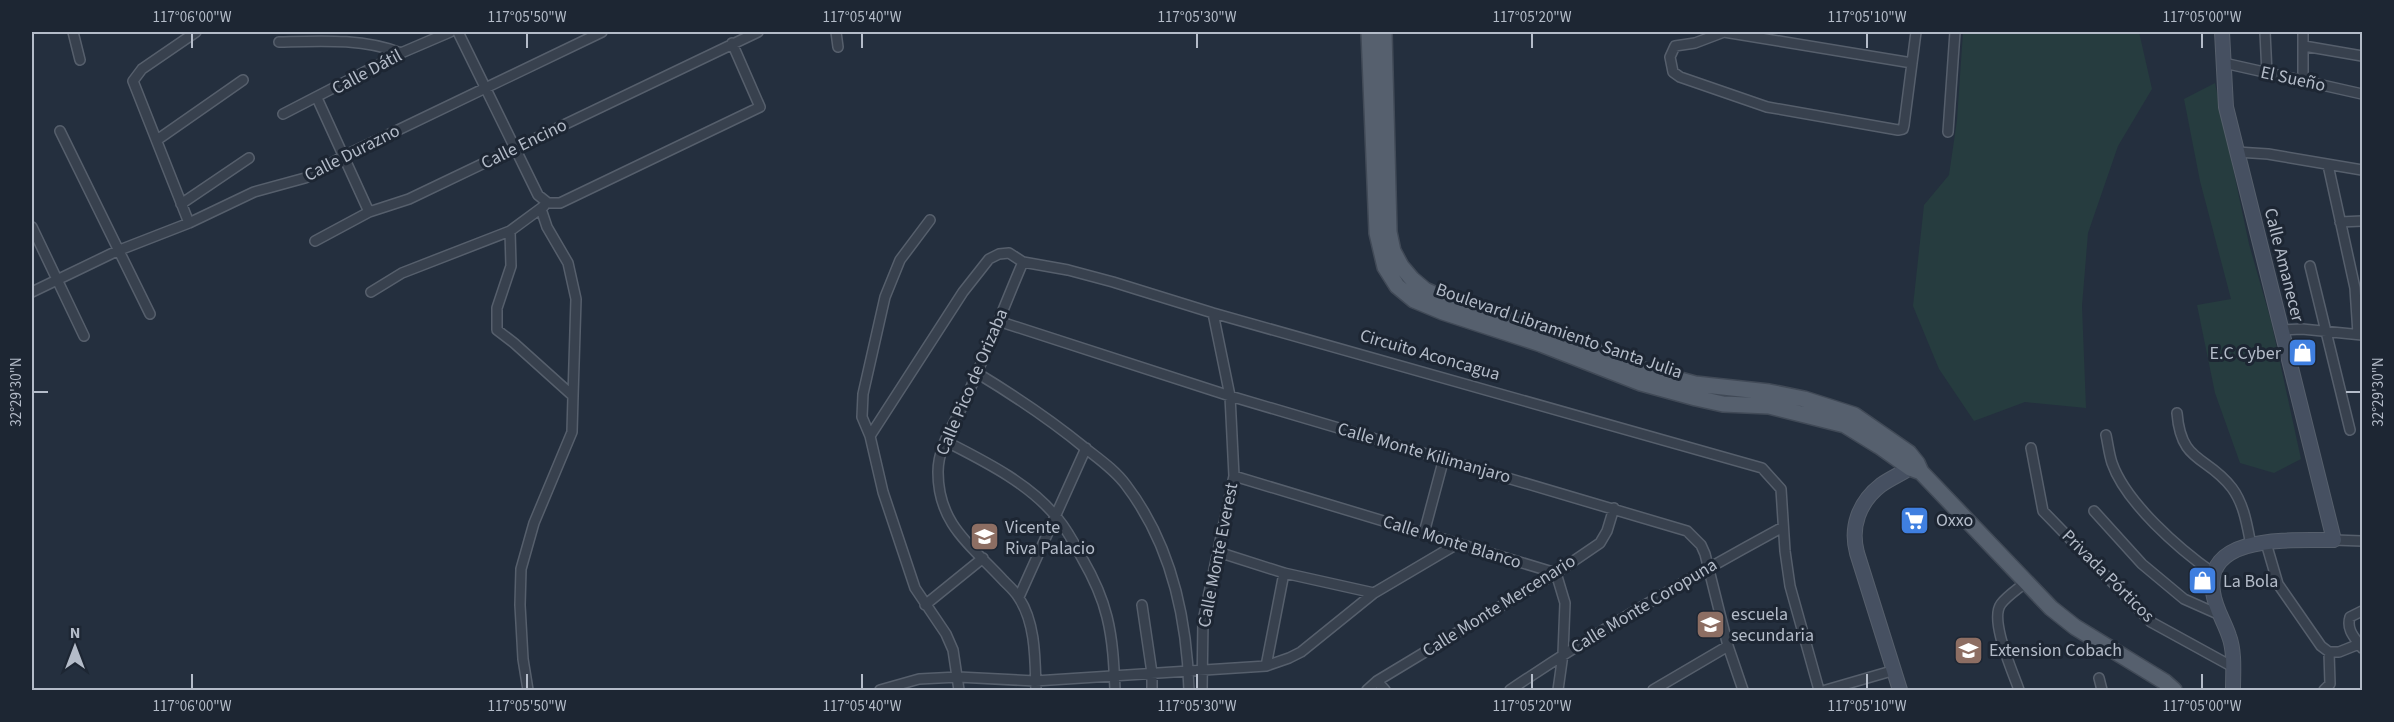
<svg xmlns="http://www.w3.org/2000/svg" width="2394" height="722" viewBox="0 0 2394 722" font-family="'Source Sans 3',sans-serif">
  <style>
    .green { fill: #263c3f }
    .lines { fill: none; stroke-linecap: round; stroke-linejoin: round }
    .street-casing { stroke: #565f6c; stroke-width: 12 }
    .secondary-casing { stroke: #565f6c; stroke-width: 16 }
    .primary-casing { stroke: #414a57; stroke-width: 18 }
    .street { stroke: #38414e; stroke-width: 9 }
    .secondary { stroke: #465061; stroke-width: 14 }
    .primary { stroke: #56606e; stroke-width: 15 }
    .ticks { fill: none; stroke: #b4bcc9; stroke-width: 2 }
    .labels { text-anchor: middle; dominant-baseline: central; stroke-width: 6; stroke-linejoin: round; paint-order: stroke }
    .street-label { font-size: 18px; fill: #b4bcc9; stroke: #1d2633 }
    .poi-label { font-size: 18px; fill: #b4bcc9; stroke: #1d2633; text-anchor: start }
    .neatline { fill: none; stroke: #b4bcc9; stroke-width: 2 }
    .ticks-label { font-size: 15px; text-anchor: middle; fill: #b4bcc9 }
  </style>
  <rect width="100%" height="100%" fill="#242f3e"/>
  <path class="green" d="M1963 32H2139L2152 89 2118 146 2088 233 2082 306 2086 408 2025 402 1974 421 1939 369 1913 306 1924 205 1949 175 1957 120Z
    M2215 83 2249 244 2271 321 2301 459 2274 473 2240 463 2215 393 2197 305 2231 299 2200 181 2184 99Z"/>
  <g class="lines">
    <defs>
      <path id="street" d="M73 32 80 60
        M458 32 538 195 548 203H560L760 107 732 43
        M836 32 838 47
        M1724 32 1695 43 1675 46 1670 57 1673 72 1680 77 1767 107 1898 130 1903 129 1904 125 1916 32
        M1724 32 1912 63
        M2265 32 2267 74
        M279 42C318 41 363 38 401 53
        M2304 46 2362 56
        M2224 63 2362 94
        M2303 81V32
        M317 98 369 212
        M283 114 401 53 450 32
        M60 131 150 314
        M1948 132 1955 32
        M157 140 243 80
        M2237 152 2268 154 2362 170
        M2328 165 2355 288 2358 334
        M181 204 249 158
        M930 220 900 260 885 297 863 394 862 417 870 436 883 492 915 588 946 634 953 650 959 690
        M2340 222 2362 221
        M189 223 133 81 142 69 196 32
        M32 227 84 336
        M510 231 511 266 497 308V330L514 343 573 396
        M315 241 369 212 409 199 758 32
        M1023 262C1004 306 987 352 967 396 957 421 938 444 938 472 938 525 972 546 1004 581 1009 586 1015 591 1019 598 1036 624 1035 660 1036 690
        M2310 266 2350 430
        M32 292 117 251 189 223 254 192 305 178 344 156 602 32
        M371 292 402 273 510 231 544 206
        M998 321 1230 396 1687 531 1701 545 1705 554 1728 646 1743 690
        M2282 330 2302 329 2362 335
        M977 373C1015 396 1051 420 1085 448 1099 459 1115 470 1126 485 1171 544 1187 618 1189 690
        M2177 413C2181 464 2207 455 2232 488 2244 504 2247 525 2251 545
        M2106 435C2108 444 2109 454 2112 463 2126 503 2179 549 2213 573
        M870 436 963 292 989 259 999 254 1009 253 1023 262 1068 270 1113 282 1213 313 1762 468 1781 489 1785 551 1790 586 1819 690
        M945 441C984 461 1031 484 1058 519 1068 531 1075 545 1082 558 1093 577 1102 596 1107 617 1113 641 1114 666 1115 690
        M2031 448 2043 511 2151 622 2233 667
        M1234 476 1556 573 1565 603 1563 654 1558 690
        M2094 511 2142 564 2184 599 2220 615
        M1424 533 1444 458
        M2334 540 2362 541
        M2266 543 2278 584 2321 646 2329 652 2330 684 2324 690
        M1218 552 1284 573 1374 593
        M1019 597 1086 448
        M925 605 983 558
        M1142 605 1152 673V690
        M2362 611 2350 617C2346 630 2355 638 2362 648
        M2329 652H2339L2359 644
        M1266 666 1284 573
        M2099 678 2102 690
        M1377 681 1385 690
        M528 690 523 659 520 605 521 569 534 523 572 432 573 396 576 299 568 263 547 227 541 209
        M880 690 919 679 958 677 1035 681 1266 666 1289 658 1301 652 1374 593 1457 544
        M1202 690 1203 621 1234 476 1230 396 1213 313
        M1367 690 1377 681 1556 573 1600 543 1607 531 1614 508
        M1510 690C1597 631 1689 578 1783 527
        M1653 690 1728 646
        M1826 690 1895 670
        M2019 690C2013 672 1989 620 2001 604 2007 596 2018 589 2026 582"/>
      <path id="secondary" d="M2222 32 2226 107 2334 540C2296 541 2204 532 2213 592 2215 608 2224 621 2229 636 2235 652 2233 673 2233 690
        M1900 690 1857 553C1850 527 1859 502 1881 485 1892 477 1906 472 1917 463"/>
      <path id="primary" d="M1369 32 1377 233 1385 267 1397 286 1414 300 1443 312 1541 344 1641 383 1696 398 1723 404 1769 406 1845 425 1879 446 1910 468 1921 472
        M1384 32 1389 232 1393 251 1401 266 1412 279 1425 290 1445 299 1576 343 1643 370 1695 384 1769 392 1804 399 1854 415 1909 453 1917 463 1921 472 2051 608 2075 627 2165 682 2174 690"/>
    </defs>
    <use href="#street" class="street-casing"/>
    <use href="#secondary" class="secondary-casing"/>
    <use href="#primary" class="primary-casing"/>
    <use href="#street" class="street"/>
    <use href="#secondary" class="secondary"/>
    <use href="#primary" class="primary"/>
  </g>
  <path class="ticks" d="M192 33V48M527 33V48M862 33V48M1197 33V48M1532 33V48M1867 33V48M2202 33V48M33 392H48M2346 392H2361M192 674V689M527 674V689M862 674V689M1197 674V689M1532 674V689M1867 674V689M2202 674V689"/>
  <defs>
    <symbol id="shop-square" viewBox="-11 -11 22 22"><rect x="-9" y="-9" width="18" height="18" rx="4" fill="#3f7fe0" stroke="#1d2633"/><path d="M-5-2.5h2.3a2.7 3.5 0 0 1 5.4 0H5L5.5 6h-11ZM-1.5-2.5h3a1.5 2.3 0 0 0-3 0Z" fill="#fff"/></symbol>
    <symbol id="supermarket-square" viewBox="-11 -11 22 22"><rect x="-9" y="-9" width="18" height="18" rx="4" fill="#3f7fe0" stroke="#1d2633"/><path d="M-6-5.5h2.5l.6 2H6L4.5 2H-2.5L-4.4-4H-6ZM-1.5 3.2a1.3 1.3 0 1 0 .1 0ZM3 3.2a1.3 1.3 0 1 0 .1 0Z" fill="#fff"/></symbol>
    <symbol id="school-square" viewBox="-11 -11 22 22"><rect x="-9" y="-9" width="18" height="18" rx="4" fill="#8d6e63" stroke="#1d2633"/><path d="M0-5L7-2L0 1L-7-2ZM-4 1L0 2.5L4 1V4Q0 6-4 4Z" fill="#fff"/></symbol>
  </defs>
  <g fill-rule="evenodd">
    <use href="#shop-square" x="2286" y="336" width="33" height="33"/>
    <use href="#supermarket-square" x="1898" y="504" width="33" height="33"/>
    <use href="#school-square" x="968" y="520" width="33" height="33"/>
    <use href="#shop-square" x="2186" y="564" width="33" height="33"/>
    <use href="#school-square" x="1694" y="608" width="33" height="33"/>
    <use href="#school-square" x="1952" y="634" width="33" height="33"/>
  </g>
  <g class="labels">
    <g class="street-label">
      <text transform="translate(367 72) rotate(-28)">Calle Dátil</text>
      <text transform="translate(2293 79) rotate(12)">El Sueño</text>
      <text transform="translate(524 144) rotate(-26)">Calle Encino</text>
      <text transform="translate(352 153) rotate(-27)">Calle Durazno</text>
      <text transform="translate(2284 265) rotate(76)">Calle Amanecer</text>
      <text transform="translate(1559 331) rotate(19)">Boulevard Libramiento Santa Julia</text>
      <text transform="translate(1430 355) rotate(16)">Circuito Aconcagua</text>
      <text transform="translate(972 382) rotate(-67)">Calle Pico de Orizaba</text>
      <text transform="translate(1424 453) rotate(16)">Calle Monte Kilimanjaro</text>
      <text transform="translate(1452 542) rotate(17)">Calle Monte Blanco</text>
      <text transform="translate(1218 555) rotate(-79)">Calle Monte Everest</text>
      <text transform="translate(2108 576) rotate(45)">Privada Pórticos</text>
      <text transform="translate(1499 606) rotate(-32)">Calle Monte Mercenario</text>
      <text transform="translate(1644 606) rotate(-31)">Calle Monte Coropuna</text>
    </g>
    <g class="poi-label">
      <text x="2281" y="353" text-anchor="end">E.C Cyber</text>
      <text x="1936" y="520">Oxxo</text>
      <text x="1005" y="527">Vicente<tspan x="1005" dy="21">Riva Palacio</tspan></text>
      <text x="2223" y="581">La Bola</text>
      <text x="1731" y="614">escuela<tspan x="1731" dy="21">secundaria</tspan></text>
      <text x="1989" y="650">Extension Cobach</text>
    </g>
  </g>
  <rect width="2394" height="722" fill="none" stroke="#1d2633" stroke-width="66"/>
  <g transform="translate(75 647)" stroke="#1d2633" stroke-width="4.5" paint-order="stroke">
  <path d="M0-4.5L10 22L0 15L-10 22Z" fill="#b4bcc9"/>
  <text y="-9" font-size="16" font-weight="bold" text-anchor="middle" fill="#b4bcc9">N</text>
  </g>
  <rect x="33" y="33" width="2328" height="656" class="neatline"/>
  <g class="ticks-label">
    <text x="192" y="22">117°06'00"W</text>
    <text x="527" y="22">117°05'50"W</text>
    <text x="862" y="22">117°05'40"W</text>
    <text x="1197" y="22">117°05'30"W</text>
    <text x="1532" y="22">117°05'20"W</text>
    <text x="1867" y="22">117°05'10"W</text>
    <text x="2202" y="22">117°05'00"W</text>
    <text transform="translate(16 392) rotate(-90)" y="5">32°29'30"N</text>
    <text transform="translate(2378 392) rotate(-90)" y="5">32°29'30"N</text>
    <text x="192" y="711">117°06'00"W</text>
    <text x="527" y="711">117°05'50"W</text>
    <text x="862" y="711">117°05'40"W</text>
    <text x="1197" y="711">117°05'30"W</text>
    <text x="1532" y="711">117°05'20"W</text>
    <text x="1867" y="711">117°05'10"W</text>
    <text x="2202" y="711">117°05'00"W</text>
  </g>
</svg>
